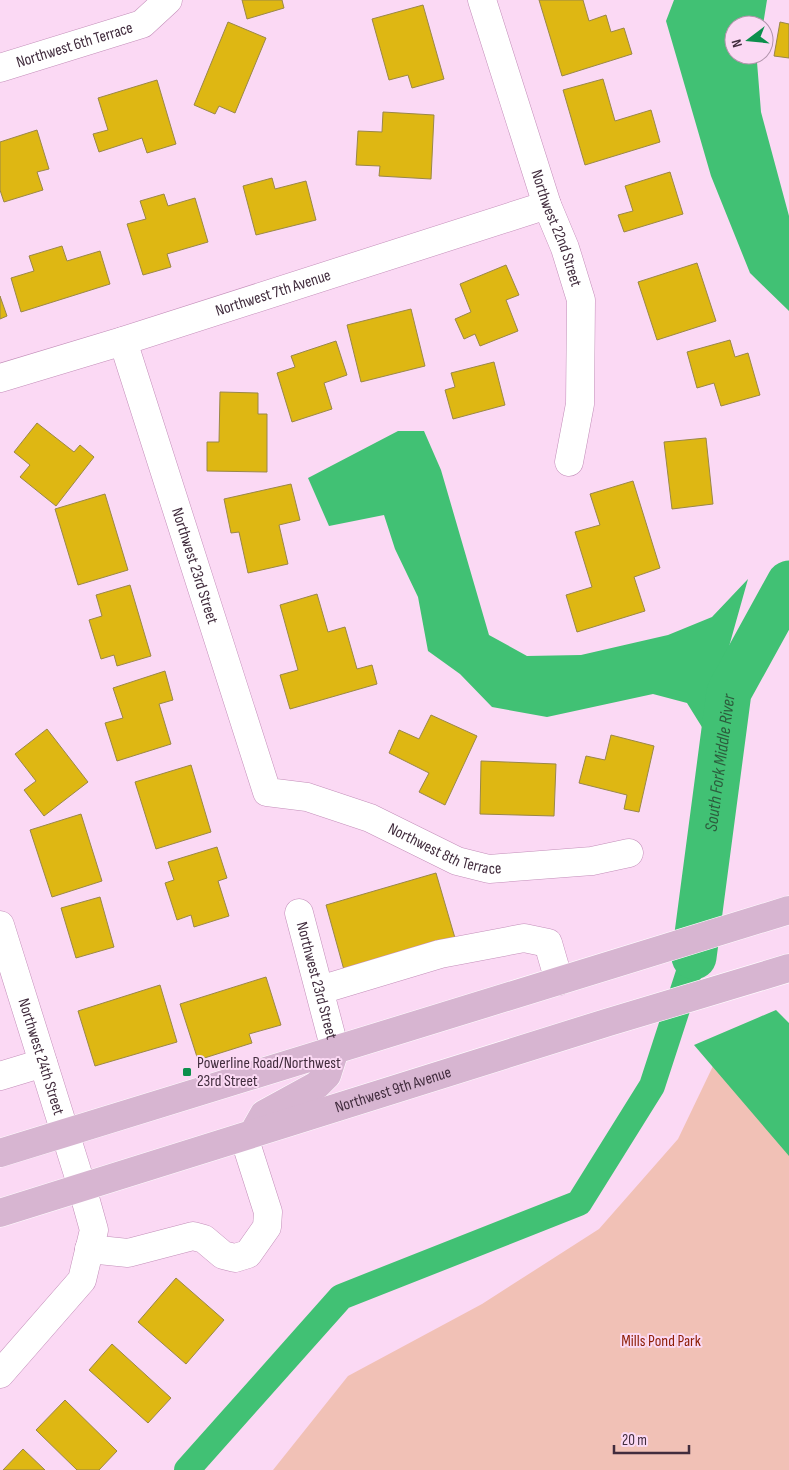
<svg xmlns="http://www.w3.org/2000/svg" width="789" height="1470" viewBox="0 0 789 1470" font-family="'Sofia Sans Condensed',sans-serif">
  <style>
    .green { fill: #f1c1b6 }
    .water { fill: #41c174 }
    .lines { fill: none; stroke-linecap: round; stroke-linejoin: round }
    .canal { stroke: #41c174; stroke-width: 26 }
    .river { stroke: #41c174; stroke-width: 45 }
    .building { fill: #deb713; stroke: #9a8748 }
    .minor-casing { stroke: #c38eb9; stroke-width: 29 }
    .major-casing { stroke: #fff; stroke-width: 29 }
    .minor { stroke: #fff; stroke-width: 28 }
    .major { stroke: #d7b5d1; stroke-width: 28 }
    .poi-dot { fill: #0c8f4c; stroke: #fbd9f4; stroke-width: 2 }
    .labels { text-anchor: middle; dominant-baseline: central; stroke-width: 4; stroke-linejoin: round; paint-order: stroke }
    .street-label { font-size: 16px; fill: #412c3d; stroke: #fbd9f4 }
    .poi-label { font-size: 16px; fill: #412c3d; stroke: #fbd9f4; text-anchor: start }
    .park-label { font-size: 16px; fill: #8c1c03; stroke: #fbd9f4 }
    .water-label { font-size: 18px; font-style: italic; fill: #2c5d3d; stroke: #fbd9f4 }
  </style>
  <rect width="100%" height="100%" fill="#fbd9f4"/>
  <path class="green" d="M789 1024V1470H273L348 1376 482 1304 599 1229 678 1139 725 1041Z"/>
  <path class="water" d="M674 0H767L763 25H734V55H758L757 62 761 112 789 216V311L750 273 711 176 666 21Z
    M398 431H424L441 470 489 635 527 656 581 655 668 635 712 617 748 579 705 732 687 703 653 694 547 717 492 707 460 674 428 651 418 597 395 549 384 515 329 526 308 478Z
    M776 1010 789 1023V1156L694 1045Z"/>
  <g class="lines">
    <path class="canal" d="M187 1470 341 1297 579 1203 652 1086 694 957"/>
    <path class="river" id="s1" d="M694 957 729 692 789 583"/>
  </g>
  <path class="building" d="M242 0H282L284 8 247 19Z
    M539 0H583L589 21 606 15 611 32 624 28 632 54 562 76Z
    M423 5 444 79 412 88 408 75 389 80 372 19Z
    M228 22 266 38 235 113 219 106 215 114 194 105Z
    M780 22 789 24V58L774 56Z
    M603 79 615 121 651 110 660 142 585 165 563 90Z
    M157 80 176 144 147 153 142 138 99 152 93 134 108 130 98 98Z
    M383 112 434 115 431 179 379 176 380 166 356 165 358 131 382 132Z
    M37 130 49 169 37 172 43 190 4 202 0 190V142Z
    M670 172 683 214 624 232 618 215 633 211 625 186Z
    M272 178 275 189 306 181 316 220 256 235 243 186Z
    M164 194 168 206 195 198 208 242 167 254 171 267 143 275 127 224 146 219 140 201Z
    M62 246 67 261 100 251 110 284 21 312 11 278 34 271 29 256Z
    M697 263 716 321 657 340 638 282Z
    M506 265 519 295 506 300 518 331 480 346 475 334 464 339 455 319 471 312 460 284Z
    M0 296 7 316 0 319Z
    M411 309 425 366 361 382 347 325Z
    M730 340 735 357 748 353 760 395 721 406 714 383 697 388 687 352Z
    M336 341 347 375 324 383 332 409 292 422 277 373 295 367 291 356Z
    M494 362 505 405 453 419 445 390 455 387 451 373Z
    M220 392 258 393V414H267V472L207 471V442H219Z
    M37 423 74 452 80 445 94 457 56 506 20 477 30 465 14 452Z
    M706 438 713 504 672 509 664 442Z
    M633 481 660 568 634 577 645 611 577 632 566 595 592 587 575 532 600 525 590 494Z
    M291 484 300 520 279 525 288 564 248 573 239 532 231 533 224 499Z
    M105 494 128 570 78 585 55 509Z
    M130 585 151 656 117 666 114 655 101 659 89 620 102 616 96 595Z
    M317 594 328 632 345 627 357 669 372 665 377 684 290 709 280 675 298 670 280 605Z
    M165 671 173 700 159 704 171 744 117 761 105 723 123 718 113 688Z
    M431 715 477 736 445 805 419 792 429 773 389 753 399 730 419 739Z
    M47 729 88 782 44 816 24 790 36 781 15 754Z
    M611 735 654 746 639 812 624 809 627 795 579 783 586 756 605 760Z
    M481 761 556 764 554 816 480 814Z
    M191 765 211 832 156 849 135 782Z
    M81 814 102 881 52 897 30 830Z
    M217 847 227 878 218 881 229 916 194 927 191 915 177 920 165 883 174 880 168 862Z
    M436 873 455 938 344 970 326 905Z
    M100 897 114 947 76 958 61 908Z
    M266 977 281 1025 249 1034 252 1043 198 1060 180 1004Z
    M160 985 177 1042 95 1066 78 1011Z
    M176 1278 224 1320 186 1364 138 1322Z
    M112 1344 171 1398 148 1423 89 1370Z
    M65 1400 117 1451 99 1470H77L36 1430Z
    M23 1449 45 1470H3Z"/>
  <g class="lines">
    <defs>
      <g id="minor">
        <path id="s2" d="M482 0 547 205 565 248 581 300 580 404 569 462"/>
        <path id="s3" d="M0 68 142 24 168 0"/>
        <path id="s4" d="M123 341 267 792 307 797 370 818 457 861 489 869 592 861 629 853"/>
        <path id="s5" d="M0 378 123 341 547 205"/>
        <path id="s6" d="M299 913 335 1050"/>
        <path id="s7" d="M0 925 82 1187 94 1230 82 1280 0 1374"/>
        <path d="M320 990 440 954 524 938 548 943 559 981"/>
        <path d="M0 1076 43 1063"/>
        <path d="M89 1249 128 1253 193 1236 204 1239 223 1255 235 1258 248 1254 267 1227 268 1212 244 1137"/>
      </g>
      <g id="major">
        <path d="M256 1128 264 1114 317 1085 327 1075 335 1050"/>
        <path d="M0 1153 789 910"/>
        <path id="s8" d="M0 1213 609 1022 789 968"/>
      </g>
    </defs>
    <use href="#minor" class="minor-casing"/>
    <use href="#major" class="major-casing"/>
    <use href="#minor" class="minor"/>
    <use href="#major" class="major"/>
  </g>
  <rect class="poi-dot" x="182" y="1067" width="10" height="10" rx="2.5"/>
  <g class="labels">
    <g class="street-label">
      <text stroke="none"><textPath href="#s3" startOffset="78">Northwest 6th Terrace</textPath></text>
      <text stroke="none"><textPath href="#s2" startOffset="240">Northwest 22nd Street</textPath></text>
      <text stroke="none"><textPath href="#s5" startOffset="286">Northwest 7th Avenue</textPath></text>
      <text stroke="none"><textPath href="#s4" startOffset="236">Northwest 23rd Street</textPath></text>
      <text stroke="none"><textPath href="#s4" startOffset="662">Northwest 8th Terrace</textPath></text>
      <text stroke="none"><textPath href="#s6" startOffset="70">Northwest 23rd Street</textPath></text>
      <text stroke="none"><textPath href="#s7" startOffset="138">Northwest 24th Street</textPath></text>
      <text stroke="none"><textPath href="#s8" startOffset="412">Northwest 9th Avenue</textPath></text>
    </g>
    <g class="poi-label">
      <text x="197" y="1063">Powerline Road/Northwest<tspan x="197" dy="18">23rd Street</tspan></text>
    </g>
    <g class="park-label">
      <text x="661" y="1341">Mills Pond Park</text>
    </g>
    <g class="water-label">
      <text stroke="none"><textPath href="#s1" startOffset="196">South Fork Middle River</textPath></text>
    </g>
  </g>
  <g transform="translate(749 40) rotate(254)"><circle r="24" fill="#fbd9f4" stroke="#b194ab"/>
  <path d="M0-4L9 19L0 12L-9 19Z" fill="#0c8f4c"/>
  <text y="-8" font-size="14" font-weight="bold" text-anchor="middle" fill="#412c3d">N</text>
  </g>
  <path d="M614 1445v8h75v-8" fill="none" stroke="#412c3d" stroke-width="2.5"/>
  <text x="622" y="1445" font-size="15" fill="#412c3d" stroke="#fbd9f4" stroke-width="4" paint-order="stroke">20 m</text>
</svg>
